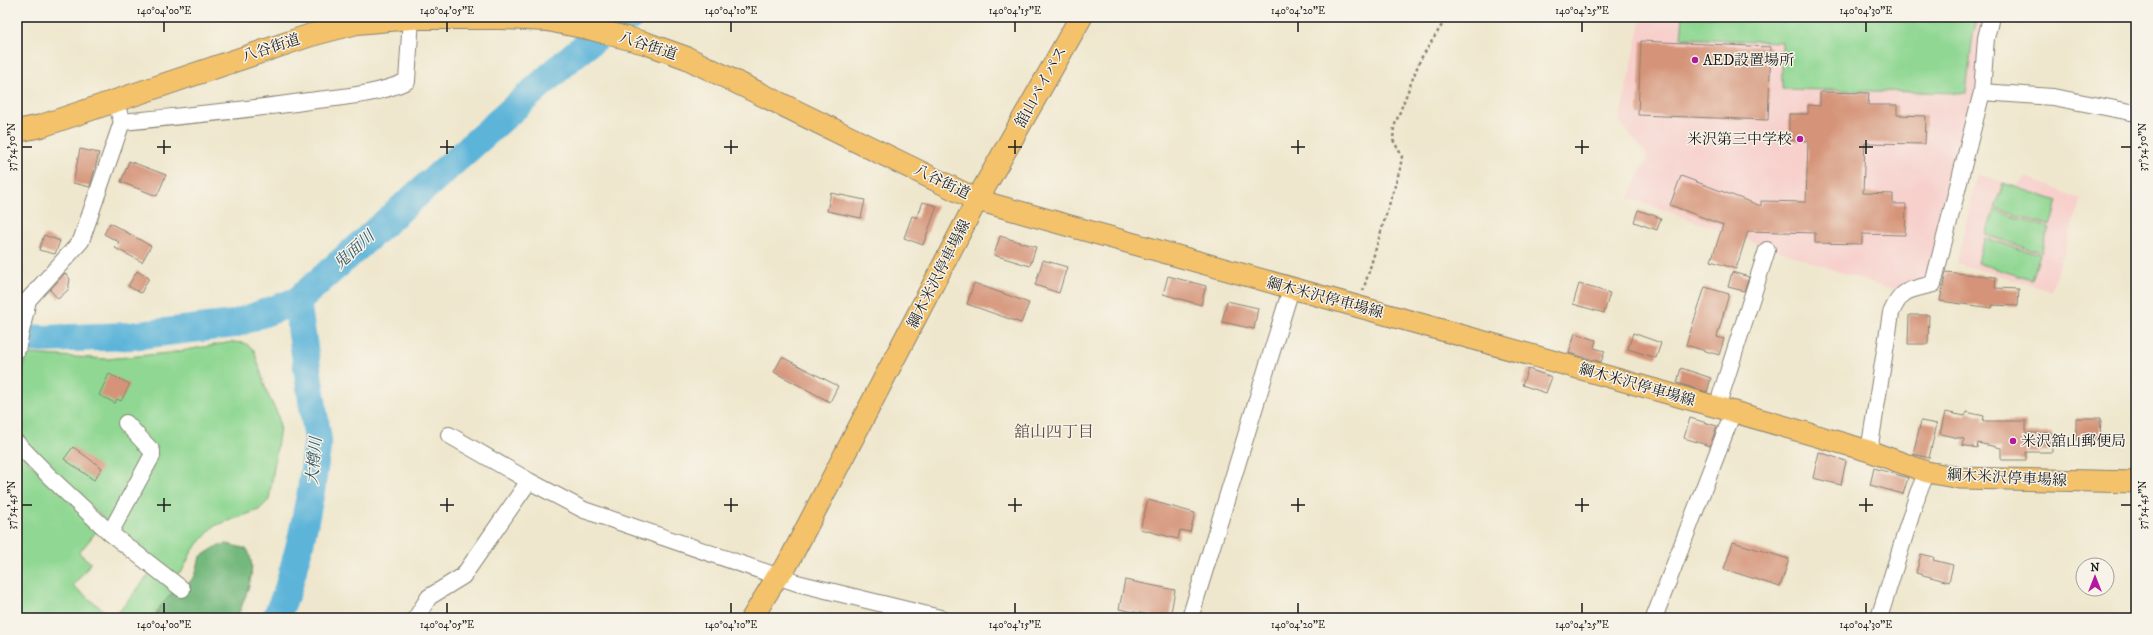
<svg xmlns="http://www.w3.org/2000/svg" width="2153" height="635" viewBox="0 0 2153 635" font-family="'IM FELL DW Pica','Noto Serif JP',serif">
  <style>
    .built { fill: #f7d0cc }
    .green { fill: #8fd792; stroke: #567a57 }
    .forest { fill: #73b87c; stroke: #486a4c }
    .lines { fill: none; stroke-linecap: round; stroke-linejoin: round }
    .river { stroke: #5cb4d9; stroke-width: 28 }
    .building { fill: #d59479 }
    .minor-casing { stroke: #868274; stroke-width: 18 }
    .major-casing { stroke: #868274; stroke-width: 23 }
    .highway-casing { stroke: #868274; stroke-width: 24 }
    .path { stroke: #868274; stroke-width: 2.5; stroke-dasharray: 3 3; stroke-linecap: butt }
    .minor { stroke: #fff; stroke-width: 16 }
    .major { stroke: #f4c26a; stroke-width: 21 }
    .highway { stroke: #f4c26a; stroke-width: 22 }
    .ticks { fill: none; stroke: #1c1c1c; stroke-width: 1.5 }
    .poi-dot { fill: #b5179e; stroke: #f7f3e8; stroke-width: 1.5 }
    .labels { text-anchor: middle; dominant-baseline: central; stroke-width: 3; stroke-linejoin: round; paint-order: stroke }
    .street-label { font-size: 15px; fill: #1c1c1c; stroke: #f7f3e8 }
    .poi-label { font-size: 15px; fill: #1c1c1c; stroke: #f7f3e8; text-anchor: start }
    .water-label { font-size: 16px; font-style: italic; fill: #365968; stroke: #f7f3e8 }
    .neighbourhood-label { font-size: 16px; fill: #5d463d; stroke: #f7f3e8 }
    .neatline { fill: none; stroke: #1c1c1c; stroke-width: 1.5 }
    .ticks-label { font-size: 10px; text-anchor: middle; fill: #1c1c1c }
  </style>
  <rect width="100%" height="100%" fill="#f7f3e8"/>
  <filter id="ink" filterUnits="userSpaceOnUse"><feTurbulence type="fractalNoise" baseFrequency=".025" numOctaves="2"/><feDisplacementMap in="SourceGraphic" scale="8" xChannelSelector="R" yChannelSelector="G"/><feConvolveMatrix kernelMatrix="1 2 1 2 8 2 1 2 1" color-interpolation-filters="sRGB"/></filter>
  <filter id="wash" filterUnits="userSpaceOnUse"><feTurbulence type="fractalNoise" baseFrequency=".012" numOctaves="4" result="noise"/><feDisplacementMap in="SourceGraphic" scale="16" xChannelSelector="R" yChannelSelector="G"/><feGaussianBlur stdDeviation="0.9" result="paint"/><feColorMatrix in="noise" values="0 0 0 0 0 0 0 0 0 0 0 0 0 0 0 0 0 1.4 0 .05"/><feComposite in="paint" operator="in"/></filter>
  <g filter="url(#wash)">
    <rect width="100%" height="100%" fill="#efe7cd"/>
    <path class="built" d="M1642 17H1988L1978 94 1931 281 1891 290 1629 198 1648 156 1619 121Z
      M1977 174 2016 186 2026 177 2081 199 2051 291 1957 263Z"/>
    <path class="green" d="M1683 17H1978L1973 34 1966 93 1782 89V42L1681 38Z
      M2003 183 2058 201 2050 226 1995 208Z
      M1994 210 2049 228 2041 253 1986 235Z
      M1985 238 2040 255 2032 280 1977 263Z
      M232 342 245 343 254 350 267 393 278 415 280 427 269 500 259 510 214 526 192 551 182 571 176 575 108 523 23 440 17 426V408L24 362 29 354 107 359 169 353Z
      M18 451 99 528 79 553 91 563 73 586 113 618H17Z
      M152 571 176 590 160 607 154 618H114Z"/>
    <path class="forest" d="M227 544 247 549C259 571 245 596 237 618H154L160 607 172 593 189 583 195 576 200 557 219 545Z"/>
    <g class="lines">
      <path class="river" d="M17 337 42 339 131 336 234 324 297 301 575 54 600 35 630 17
        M276 618 288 589 301 540 311 491 318 440 297 301"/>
    </g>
    <g id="blocks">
      <path class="building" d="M1641 41 1771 47 1768 120 1638 115Z
        M1820 92 1869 93 1868 105H1897V115L1926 116 1925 144 1865 143 1863 193 1893 194V204H1906L1905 235 1862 234V244L1815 243V233L1748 231 1736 269 1711 261 1723 225 1670 205 1681 176 1761 206V201L1806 202 1808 141 1789 140V114H1808V105L1820 106Z
        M80 149 99 153 90 187 73 183Z
        M129 161 166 175 157 196 121 182Z
        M831 193 865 200 861 218 827 211Z
        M923 202 937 206 923 245 904 238 912 216 917 218Z
        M1638 210 1661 218 1657 230 1634 222Z
        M110 223 151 246 142 262 115 248 119 242 104 234Z
        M44 235 60 241 55 254 39 250Z
        M1000 236 1036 247 1030 266 994 255Z
        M1043 260 1067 267 1059 293 1035 285Z
        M137 271 149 278 141 293 128 286Z
        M1732 272 1749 277 1744 291 1728 287Z
        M1946 272 1996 277 1995 288 2019 289 2018 306 1993 305 1992 308 1940 301Z
        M65 273 70 279 68 290 58 299 50 290Z
        M1168 276 1206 286 1201 305 1163 294Z
        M974 283 1029 303 1021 323 967 304Z
        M1579 284 1610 293 1604 313 1573 304Z
        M1705 287 1729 294 1717 337 1724 339 1719 355 1686 345Z
        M1227 301 1258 308 1254 329 1222 322Z
        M1909 315H1929L1928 344H1908Z
        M1575 333 1596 340 1594 348 1605 351 1601 362 1569 353Z
        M1633 333 1661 343 1656 358 1628 349Z
        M782 357 838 386 830 402 774 372Z
        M1681 368 1711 378 1707 392 1677 383Z
        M1528 369 1552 377 1546 393 1522 385Z
        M109 374 130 384 121 401 117 399 115 403 99 395Z
        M1945 412 1965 416 1966 412 1984 416 1983 421H2026V433H2052V452H2026V460H2001V448L1978 443 1977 448 1962 445 1964 439 1940 434Z
        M1690 418 1717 426 1710 446 1684 438Z
        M2076 418H2101L2100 440H2076Z
        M1921 421 1937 424 1929 458 1913 454Z
        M73 447 102 468 94 480 64 459Z
        M1819 452 1846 461 1841 485 1813 478Z
        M1874 468 1908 478 1903 494 1870 485Z
        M1148 500 1195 513 1190 532 1180 530 1178 539 1140 529Z
        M1733 542 1789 559 1780 587 1724 569Z
        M1921 554 1934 557 1933 560 1953 565 1949 582 1916 573Z
        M1125 580 1175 590 1170 618H1153L1154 616 1119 609Z"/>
    </g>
  </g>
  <g filter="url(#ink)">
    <use href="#blocks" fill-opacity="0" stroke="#868274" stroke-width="1"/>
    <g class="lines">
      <defs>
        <path id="minor" d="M1982 92 2053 97 2136 113
          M122 122C185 116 247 110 309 101 342 97 377 95 407 81L411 18
          M17 350 28 300 81 241 122 122 119 113
          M1717 407 1767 250
          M449 435 529 481 584 510 797 583 940 618
          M17 443 51 478 110 533 182 589
          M1869 451 1891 313C1902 288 1908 291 1933 284L1982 92 1986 38 1991 17
          M110 533 152 456V451L126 423
          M416 618 429 597 463 576 529 481
          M1190 618 1291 289
          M1654 618 1733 412
          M1879 618 1918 493 1927 472"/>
        <path id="major" d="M752 618 777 577 787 565 977 200 1717 407 1869 451 1927 472 1960 478 2136 482"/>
        <path id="highway" d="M17 131 41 126 311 35 357 23 411 18H501L548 20 592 29 645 43 687 58 977 200 1081 17"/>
      </defs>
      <use href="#minor" class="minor-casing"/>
      <use href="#major" class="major-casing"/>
      <use href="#highway" class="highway-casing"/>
      <path class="path" d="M1363 291 1400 169 1402 156 1393 140 1394 127 1420 60 1447 17"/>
      <use href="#minor" class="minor"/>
      <use href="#major" class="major"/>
      <use href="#highway" class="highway"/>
    </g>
  </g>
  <path class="ticks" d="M164 22V32M447 22V32M731 22V32M1015 22V32M1298 22V32M1582 22V32M1866 22V32M164 140V154M447 140V154M731 140V154M1015 140V154M1298 140V154M1582 140V154M1866 140V154M22 147H32M157 147H171M440 147H454M724 147H738M1008 147H1022M1291 147H1305M1575 147H1589M1859 147H1873M2121 147H2131M164 498V512M447 498V512M731 498V512M1015 498V512M1298 498V512M1582 498V512M1866 498V512M22 505H32M157 505H171M440 505H454M724 505H738M1008 505H1022M1291 505H1305M1575 505H1589M1859 505H1873M2121 505H2131M164 603V613M447 603V613M731 603V613M1015 603V613M1298 603V613M1582 603V613M1866 603V613"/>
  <g class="poi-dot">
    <circle cx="1695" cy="60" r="4"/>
    <circle cx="1800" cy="139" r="4"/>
    <circle cx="2013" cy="441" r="4"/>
  </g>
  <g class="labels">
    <g class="street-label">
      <text transform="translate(648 46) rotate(18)">八谷街道</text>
      <text transform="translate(271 48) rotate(-18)">八谷街道</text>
      <text transform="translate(1041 87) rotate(-61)">舘山バイパス</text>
      <text transform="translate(942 182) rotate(26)">八谷街道</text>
      <text transform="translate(939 274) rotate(-63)">綱木米沢停車場線</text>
      <text transform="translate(1325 298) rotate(15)">綱木米沢停車場線</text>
      <text transform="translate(1637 385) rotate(16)">綱木米沢停車場線</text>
      <text transform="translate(2007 478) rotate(3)">綱木米沢停車場線</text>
    </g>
    <g class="poi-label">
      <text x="1703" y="60">AED設置場所</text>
      <text x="1792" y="139" text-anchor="end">米沢第三中学校</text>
      <text x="2021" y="441">米沢舘山郵便局</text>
    </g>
    <g class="water-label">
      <text transform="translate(354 250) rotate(-42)">鬼面川</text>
      <text transform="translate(314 461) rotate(-85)">大樽川</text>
    </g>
    <g class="neighbourhood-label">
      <text x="1054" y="432">舘山四丁目</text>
    </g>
  </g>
  <rect width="2153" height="635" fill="none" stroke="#f7f3e8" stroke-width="44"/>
  <g transform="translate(2095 577)"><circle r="19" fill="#f7f3e8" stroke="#9f9d96"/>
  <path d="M0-3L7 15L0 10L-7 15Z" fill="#b5179e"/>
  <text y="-6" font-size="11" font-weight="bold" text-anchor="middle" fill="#1c1c1c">N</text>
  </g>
  <rect x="22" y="22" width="2109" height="591" class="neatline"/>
  <g class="ticks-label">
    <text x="164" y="14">140°04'00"E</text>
    <text x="447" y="14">140°04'05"E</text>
    <text x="731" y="14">140°04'10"E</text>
    <text x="1015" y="14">140°04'15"E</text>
    <text x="1298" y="14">140°04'20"E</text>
    <text x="1582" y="14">140°04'25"E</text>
    <text x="1866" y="14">140°04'30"E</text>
    <text transform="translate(11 147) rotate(-90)" y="4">37°54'50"N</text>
    <text transform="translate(2142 147) rotate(-90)" y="4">37°54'50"N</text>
    <text transform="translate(11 505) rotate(-90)" y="4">37°54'45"N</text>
    <text transform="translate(2142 505) rotate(-90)" y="4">37°54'45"N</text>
    <text x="164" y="628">140°04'00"E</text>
    <text x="447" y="628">140°04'05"E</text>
    <text x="731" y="628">140°04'10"E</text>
    <text x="1015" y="628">140°04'15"E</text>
    <text x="1298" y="628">140°04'20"E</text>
    <text x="1582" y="628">140°04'25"E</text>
    <text x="1866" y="628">140°04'30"E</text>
  </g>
</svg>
